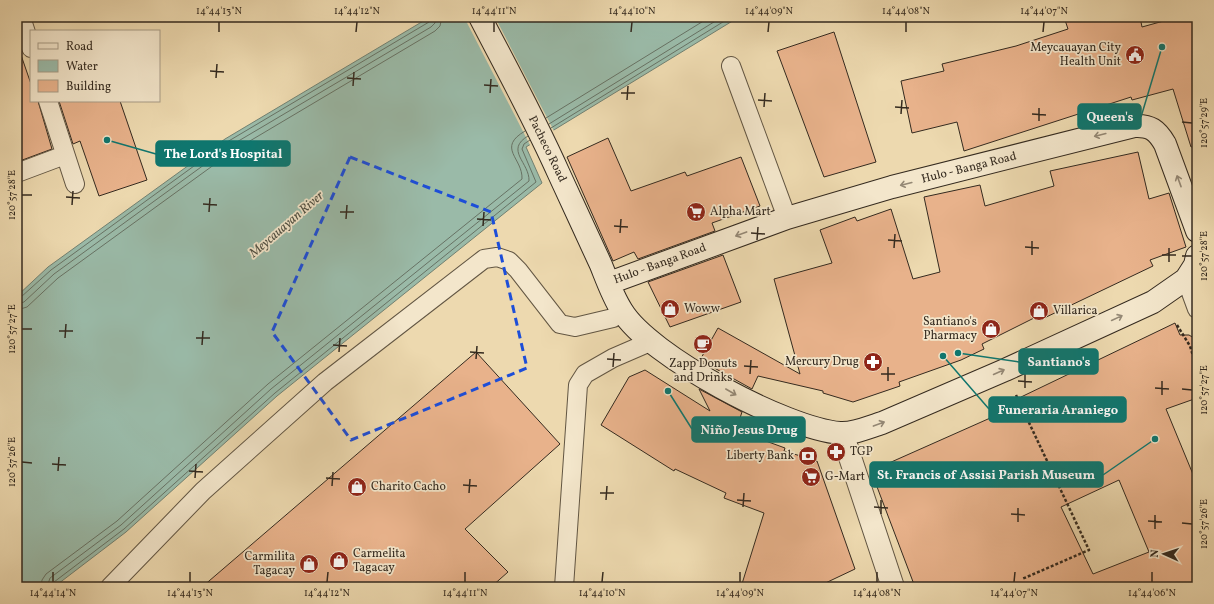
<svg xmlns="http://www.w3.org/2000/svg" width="1214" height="604" viewBox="0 0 1214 604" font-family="Vollkorn,serif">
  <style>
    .water { fill: #9abaa8; stroke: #718071 }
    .pier { fill: #edd9af }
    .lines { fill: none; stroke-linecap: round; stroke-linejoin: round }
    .shore { stroke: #677264; stroke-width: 1 }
    .building { fill: #e8b28b; stroke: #342a1f; fill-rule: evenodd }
    .lane-casing { stroke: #625643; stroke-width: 20 }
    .street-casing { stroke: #625643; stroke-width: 24 }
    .secondary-casing { stroke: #342a1f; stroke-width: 24 }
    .path { stroke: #342a1f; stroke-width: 2.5; stroke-dasharray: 3 2; stroke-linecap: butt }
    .lane { stroke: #f3e6cb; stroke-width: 18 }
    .street { stroke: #f3e6cb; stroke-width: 22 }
    .secondary { stroke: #f3e6cb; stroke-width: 22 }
    .oneway { stroke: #948875 }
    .marked { fill: none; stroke: #1d4ed8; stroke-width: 3; stroke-dasharray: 8 5; stroke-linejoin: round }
    .ticks { fill: none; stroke: #342a1f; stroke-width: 1.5 }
    .labels { text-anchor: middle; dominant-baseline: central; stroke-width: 3.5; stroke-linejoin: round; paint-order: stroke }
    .poi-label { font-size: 12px; fill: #342a1f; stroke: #f3e6cb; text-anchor: start }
    .street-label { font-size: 12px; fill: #342a1f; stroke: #f3e6cb }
    .water-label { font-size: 13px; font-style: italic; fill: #4e4e41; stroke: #f3e6cb }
    .leader { fill: none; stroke: #0f766e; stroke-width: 1.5 }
    .callout-dot { fill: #0f766e; stroke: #f3e6cb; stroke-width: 1.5 }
    .callout { fill: #0f766e; stroke: #0f766e; stroke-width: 1.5 }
    .callout-label { font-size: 13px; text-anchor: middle; font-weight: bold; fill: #fff }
    .neatline { fill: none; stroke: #342a1f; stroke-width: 1.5 }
    .ticks-label { font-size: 10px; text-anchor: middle; fill: #342a1f }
  </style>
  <rect width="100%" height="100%" fill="#edd9af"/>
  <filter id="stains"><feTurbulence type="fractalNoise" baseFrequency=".005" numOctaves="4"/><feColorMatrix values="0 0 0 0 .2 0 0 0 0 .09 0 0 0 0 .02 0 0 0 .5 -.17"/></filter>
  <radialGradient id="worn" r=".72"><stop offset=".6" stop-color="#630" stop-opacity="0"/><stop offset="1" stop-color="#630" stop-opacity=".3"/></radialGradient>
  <path class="water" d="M430 17H739L526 147 542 183 277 396 126 532 54 587H17V296L48 267 225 139Z"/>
  <path class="pier" d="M464 17H495L555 133 531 147Z"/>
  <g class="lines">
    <path class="shore" d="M546 118 710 17
      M549 124 722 17
      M551 128 731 17
      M17 299 21 297 51 270 227 142 429 22 431 17
      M17 304 24 302 54 274 230 146 431 27 435 23 436 17
      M17 310 27 307 58 278 233 151 435 31 440 26 442 17
      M41 587 42 580 46 574 117 521 268 384 522 179C523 158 496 148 525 131
      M47 587 50 578 121 525 271 389 529 181C530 163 504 150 528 136
      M52 587 54 582 124 529 275 393 536 182 522 149 524 144 530 140"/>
  </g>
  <path class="building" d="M1064 17H1140L1142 27 1178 17H1197V146L1191 147 1173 89 1132 100 1131 97 964 151 957 122 912 133 901 81 944 71 942 64 1016 46 1068 29Z
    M834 32 876 162 824 177 777 51Z
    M21 55 31 84V101H38L52 149 17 162V56Z
    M59 101H120L147 180 99 196 80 141 73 144Z
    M608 138 631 191 685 172 687 176 741 157 760 206 712 223 715 231 638 259 634 252 613 261 567 157Z
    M1138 152 1149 199 1169 193 1186 247 1150 260 1153 266 1040 320 1038 316 982 344 984 349 961 360 899 382 900 386 853 402 823 393V391L758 376 752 389 700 360 718 328 800 374 774 279 832 263 820 230 855 217 857 221 891 209 913 279 940 272 924 197 980 185 985 206 1054 186 1050 171Z
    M723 255 741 302 670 327 648 282Z
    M1175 323 1180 335H1189L1197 340V398L1166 409 1197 484V587H915L871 471 1024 403 1021 397ZM1119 480 1149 552 1093 574 1061 507Z
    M476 352 560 444 465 529 508 572 491 587H202Z
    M645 370 710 411 699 389 742 412 740 418 757 426 752 436 785 448 784 451 817 461 855 569 817 587H741L764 513 724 498 726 493 675 469 674 471 601 425 629 377Z"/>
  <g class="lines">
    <defs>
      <path id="lane" d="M21 17 31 48
        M731 66 787 218
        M48 101 75 184
        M17 173 65 155
        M1186 279 1197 309
        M110 587 203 491 325 382 484 259 497 257 509 261 518 270 560 324 575 327 613 318 622 311
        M564 587 578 385 585 374 613 358 650 342"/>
      <path id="street" d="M842 433 893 587"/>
      <path id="secondary" d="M480 17C507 69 535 120 559 174 573 204 587 235 601 265 607 280 613 297 622 311 649 356 787 429 840 433 854 434 869 427 882 423L1005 370 1153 302 1186 279 1195 265 1197 256
        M609 283 787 218 892 187 1134 126C1150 125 1157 130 1165 144L1197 231"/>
    </defs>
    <use href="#lane" class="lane-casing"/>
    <use href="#street" class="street-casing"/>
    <use href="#secondary" class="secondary-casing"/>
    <path class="path" d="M1177 325 1190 346 1197 369
      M1016 395 1089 550 1022 579
      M1197 431V435"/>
    <use href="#lane" class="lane"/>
    <use href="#street" class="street"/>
    <use href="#secondary" class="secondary"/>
  </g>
  <defs><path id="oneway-shaft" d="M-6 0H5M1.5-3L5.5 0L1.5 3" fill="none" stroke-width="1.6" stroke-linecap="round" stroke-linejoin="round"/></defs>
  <g class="oneway">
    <use href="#oneway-shaft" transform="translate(1100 135) rotate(166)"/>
    <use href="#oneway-shaft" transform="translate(1179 181) rotate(-110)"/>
    <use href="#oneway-shaft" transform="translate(906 184) rotate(166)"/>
    <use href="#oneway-shaft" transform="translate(741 234) rotate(160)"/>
    <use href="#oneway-shaft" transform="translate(1117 318) rotate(-25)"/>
    <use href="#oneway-shaft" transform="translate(999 372) rotate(-24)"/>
    <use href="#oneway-shaft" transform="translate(731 392) rotate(30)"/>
    <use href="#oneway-shaft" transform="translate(879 424) rotate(-20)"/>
  </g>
  <path class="marked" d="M350 157 491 212 527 368 351 440 272 332Z"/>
  <path class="ticks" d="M219 32V22M356 32 357 22M494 32V22M631 32 632 22M768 32 769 22M906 32V22M1043 32 1044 22M210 71 224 72M216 78 217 64M347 78 361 79M484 85 498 86M353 86 354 72M490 93 491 79M621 93H635M627 100 628 86M758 100 772 101M764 107 765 93M895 107 909 108M901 114 902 100M1032 114 1046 115M1039 121V108M1182 122 1192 123M22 195H32M66 197 80 198M203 204 217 205M72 205 73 191M209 212 210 198M340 212H354M346 219 347 205M477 219 491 220M483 226 484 212M614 226 628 227M620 233 621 219M751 233 765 234M757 240 758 227M888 240 902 241M1025 247 1039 248M894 248 895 234M1032 255V241M1162 255H1176M1182 256H1192M1169 262V248M22 329H32M59 331H73M65 338 66 324M196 338H210M202 345 203 331M333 345 347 346M339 352 340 338M470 352 484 353M476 359 477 346M607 359 621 360M744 366 758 367M613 367 614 353M750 374 751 360M881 374H895M888 381V367M1018 381 1032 382M1025 388V374M1155 388 1169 389M1182 389 1192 390M1162 395V381M22 462 32 463M52 464 66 465M58 471 59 457M189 471 203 472M195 478 196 464M326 478 340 479M463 485 477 486M332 486 333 472M469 493 470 479M600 493H614M606 500 607 486M737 500 751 501M743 507 744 493M874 507 888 508M881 514V500M1011 514 1025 515M1148 521 1162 522M1018 522V508M1182 523 1192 524M1155 529V515M53 582V572M190 582V572M327 582 328 572M465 582V572M602 582 603 572M740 582V572M877 582V572M1014 582 1015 572M1152 582V572"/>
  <defs>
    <symbol id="civic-disc" viewBox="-11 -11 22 22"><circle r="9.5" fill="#8f2418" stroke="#f3e6cb"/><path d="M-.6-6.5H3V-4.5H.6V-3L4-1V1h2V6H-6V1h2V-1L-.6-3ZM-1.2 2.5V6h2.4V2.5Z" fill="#fff"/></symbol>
    <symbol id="supermarket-disc" viewBox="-11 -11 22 22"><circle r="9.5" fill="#8f2418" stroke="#f3e6cb"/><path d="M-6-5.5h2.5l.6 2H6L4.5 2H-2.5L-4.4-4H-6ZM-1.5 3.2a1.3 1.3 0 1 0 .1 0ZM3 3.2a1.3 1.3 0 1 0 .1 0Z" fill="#fff"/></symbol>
    <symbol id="shop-disc" viewBox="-11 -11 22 22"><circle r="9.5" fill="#8f2418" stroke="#f3e6cb"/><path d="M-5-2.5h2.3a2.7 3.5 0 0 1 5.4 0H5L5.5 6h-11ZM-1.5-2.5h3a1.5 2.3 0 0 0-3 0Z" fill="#fff"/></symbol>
    <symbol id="cafe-disc" viewBox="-11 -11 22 22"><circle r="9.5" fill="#8f2418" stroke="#f3e6cb"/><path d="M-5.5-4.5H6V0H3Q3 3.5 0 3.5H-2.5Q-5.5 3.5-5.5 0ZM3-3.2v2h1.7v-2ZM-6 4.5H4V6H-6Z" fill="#fff"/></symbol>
    <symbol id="pharmacy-disc" viewBox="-11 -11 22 22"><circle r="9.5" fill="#8f2418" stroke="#f3e6cb"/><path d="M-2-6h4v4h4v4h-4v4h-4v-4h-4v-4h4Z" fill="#fff"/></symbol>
    <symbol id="bank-disc" viewBox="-11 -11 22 22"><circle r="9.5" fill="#8f2418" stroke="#f3e6cb"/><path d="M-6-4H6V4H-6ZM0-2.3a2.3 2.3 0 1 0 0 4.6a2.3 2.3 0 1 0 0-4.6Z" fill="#fff"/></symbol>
  </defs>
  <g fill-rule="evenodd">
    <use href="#civic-disc" x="1124" y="44" width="22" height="22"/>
    <use href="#supermarket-disc" x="685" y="201" width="22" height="22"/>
    <use href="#shop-disc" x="659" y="298" width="22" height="22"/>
    <use href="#shop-disc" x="1028" y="300" width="22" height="22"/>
    <use href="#shop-disc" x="980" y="318" width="22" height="22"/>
    <use href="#cafe-disc" x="692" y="333" width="22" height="22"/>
    <use href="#pharmacy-disc" x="862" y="351" width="22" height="22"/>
    <use href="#pharmacy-disc" x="825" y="441" width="22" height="22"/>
    <use href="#bank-disc" x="797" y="445" width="22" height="22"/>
    <use href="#supermarket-disc" x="800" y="466" width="22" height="22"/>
    <use href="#shop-disc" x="346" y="476" width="22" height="22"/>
    <use href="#shop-disc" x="328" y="550" width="22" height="22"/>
    <use href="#shop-disc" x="298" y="553" width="22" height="22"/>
  </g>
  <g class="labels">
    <g class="poi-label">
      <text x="1121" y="48" text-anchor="end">Meycauayan City<tspan x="1121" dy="14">Health Unit</tspan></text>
      <text x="710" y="212">Alpha Mart</text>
      <text x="684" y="309">Woww</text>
      <text x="1053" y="311">Villarica</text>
      <text x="977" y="322" text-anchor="end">Santiano's<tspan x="977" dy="14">Pharmacy</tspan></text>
      <text x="859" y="362" text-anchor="end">Mercury Drug</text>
      <text x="703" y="364" text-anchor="middle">Zapp Donuts<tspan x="703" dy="14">and Drinks</tspan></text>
      <text x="850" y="452">TGP</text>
      <text x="794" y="456" text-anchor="end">Liberty Bank</text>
      <text x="825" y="477">G-Mart</text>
      <text x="371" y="487">Charito Cacho</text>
      <text x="353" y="554">Carmelita<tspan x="353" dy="14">Tagacay</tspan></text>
      <text x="295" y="557" text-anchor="end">Carmilita<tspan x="295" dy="14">Tagacay</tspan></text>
    </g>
    <g class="street-label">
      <text transform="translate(547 149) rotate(64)">Pacheco Road</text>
      <text transform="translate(969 168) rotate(-14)">Hulo - Banga Road</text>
      <text transform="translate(660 264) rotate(-20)">Hulo - Banga Road</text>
    </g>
    <g class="water-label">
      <text transform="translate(287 225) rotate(-41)">Meycauayan River</text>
    </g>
  </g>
  <path class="leader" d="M1162 47L1141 117M107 140L156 154M958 353L1019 362M943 356L989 409M668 391L692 429M1155 439L1103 475"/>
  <g class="callout-dot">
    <circle cx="1162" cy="47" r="4"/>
    <circle cx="107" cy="140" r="4"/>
    <circle cx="958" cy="353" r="4"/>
    <circle cx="943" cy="356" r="4"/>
    <circle cx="668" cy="391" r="4"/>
    <circle cx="1155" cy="439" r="4"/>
  </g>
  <g class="callout">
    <rect x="1078" y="104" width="63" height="25" rx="4"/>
    <rect x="156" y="141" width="134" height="25" rx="4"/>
    <rect x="1019" y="349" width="79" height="25" rx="4"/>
    <rect x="989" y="397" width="137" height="25" rx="4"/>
    <rect x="692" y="417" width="113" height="25" rx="4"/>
    <rect x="870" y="462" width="233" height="25" rx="4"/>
  </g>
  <g class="callout-label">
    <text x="1110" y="121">Queen's</text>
    <text x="223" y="158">The Lord's Hospital</text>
    <text x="1059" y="366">Santiano's</text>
    <text x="1058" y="414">Funeraria Araniego</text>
    <text x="749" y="434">Niño Jesus Drug</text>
    <text x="986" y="479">St. Francis of Assisi Parish Museum</text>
  </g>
  <rect width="1214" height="604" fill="none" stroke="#edd9af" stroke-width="44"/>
  <rect x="30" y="30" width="130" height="72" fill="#f3e6cb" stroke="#a79b86"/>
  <rect x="38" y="43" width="20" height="6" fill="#f3e6cb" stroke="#a79b86"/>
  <text x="66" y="50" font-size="12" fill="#342a1f">Road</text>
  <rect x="38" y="60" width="20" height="12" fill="#9abaa8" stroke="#a79b86"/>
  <text x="66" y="70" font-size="12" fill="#342a1f">Water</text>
  <rect x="38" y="80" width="20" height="12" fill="#e8b28b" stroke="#a79b86"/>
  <text x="66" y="90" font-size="12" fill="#342a1f">Building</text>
  <g transform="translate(1164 554) rotate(273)" stroke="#f3e6cb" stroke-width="3" paint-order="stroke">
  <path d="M0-3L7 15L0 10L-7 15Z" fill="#342a1f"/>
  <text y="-6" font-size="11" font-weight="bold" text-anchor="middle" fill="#342a1f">N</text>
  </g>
  <rect x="22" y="22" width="1170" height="560" class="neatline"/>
  <g class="ticks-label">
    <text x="219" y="14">14°44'13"N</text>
    <text x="357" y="14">14°44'12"N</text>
    <text x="494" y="14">14°44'11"N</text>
    <text x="632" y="14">14°44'10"N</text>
    <text x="769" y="14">14°44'09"N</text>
    <text x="906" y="14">14°44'08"N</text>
    <text x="1044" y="14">14°44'07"N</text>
    <text transform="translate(1203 123) rotate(-90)" y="4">120°57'29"E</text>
    <text transform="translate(11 195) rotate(-90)" y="4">120°57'28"E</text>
    <text transform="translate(1203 256) rotate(-90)" y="4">120°57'28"E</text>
    <text transform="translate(11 329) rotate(-90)" y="4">120°57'27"E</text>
    <text transform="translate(1203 390) rotate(-90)" y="4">120°57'27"E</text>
    <text transform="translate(11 462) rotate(-90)" y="4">120°57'26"E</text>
    <text transform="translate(1203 524) rotate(-90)" y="4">120°57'26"E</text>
    <text x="53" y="596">14°44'14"N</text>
    <text x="190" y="596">14°44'13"N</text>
    <text x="327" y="596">14°44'12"N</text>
    <text x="465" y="596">14°44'11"N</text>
    <text x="602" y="596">14°44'10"N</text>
    <text x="740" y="596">14°44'09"N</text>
    <text x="877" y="596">14°44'08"N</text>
    <text x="1014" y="596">14°44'07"N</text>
    <text x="1152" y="596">14°44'06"N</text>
  </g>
  <rect width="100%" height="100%" filter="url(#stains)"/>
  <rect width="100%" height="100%" fill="url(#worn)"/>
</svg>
